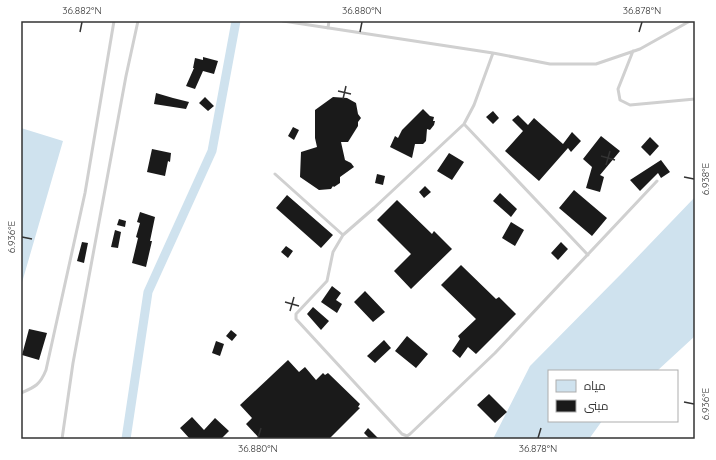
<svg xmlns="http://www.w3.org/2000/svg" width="716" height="460" viewBox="0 0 716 460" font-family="Quicksand,Cairo,sans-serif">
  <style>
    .water { fill: #cfe2ee }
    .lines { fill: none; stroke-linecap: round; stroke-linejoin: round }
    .canal { stroke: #cfe2ee; stroke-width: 9 }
    .building { fill: #1a1a1a }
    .lane { stroke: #d0d0d0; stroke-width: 3 }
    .ticks { fill: none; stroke: #333; stroke-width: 1.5 }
    .neatline { fill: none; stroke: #333; stroke-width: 1.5 }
    .ticks-label { font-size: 10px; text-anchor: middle; fill: #333 }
  </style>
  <rect width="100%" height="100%" fill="#fff"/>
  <path class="water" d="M21 128 63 141 21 286Z
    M695 197V336L657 371H549V421H602L589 439H493L530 366 623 272Z"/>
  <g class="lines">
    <path class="canal" d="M126 439 148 292 212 151 236 21"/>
  </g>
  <path class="building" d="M203 57 218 61 214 74 203 71 195 89 186 86 194 68H193L195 58 203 60Z
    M156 93 173 98 189 102 186 109 154 104Z
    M205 97 214 106 208 111 199 103Z
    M333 97 347 98 356 103 358 114 361 118 358 122V126L348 142H341L345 160 351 163 354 167 340 177V183L334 187 333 186 331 189 319 190 300 177 301 152 317 147 315 138V110Z
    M423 109 430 116 434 117 433 121H435L434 125 430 130 427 129 426 141 423 144H415L412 158 390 147 395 136 398 138 402 130Z
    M493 111 499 118 493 124 486 117Z
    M518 115 528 125 534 118 563 144 572 132 581 141 571 152 568 148 539 181 505 151 523 131 512 120Z
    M293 127 299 130 294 140 288 136Z
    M601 136 620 151 600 175 604 177 600 192 586 188 592 167 583 159Z
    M650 137 659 146 650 156 641 147Z
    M152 149 171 153 170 162 168 161 165 176 147 172Z
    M449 153 464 162 452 180 437 171Z
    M661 160 670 172 661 178 658 173 640 191 630 180Z
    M377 174 385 176 383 185 375 183Z
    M425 186 431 192 424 198 419 192Z
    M574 190 607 218 592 236 559 208Z
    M500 193 517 209 511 217 493 201Z
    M287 195 333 235 321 248 276 208Z
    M397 200 432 234 434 231 452 249 411 289 394 271 411 254 377 220Z
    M140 212 155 217 150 241H152L146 267 132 263 138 238 136 237 140 223 137 222Z
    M119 219 126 221 125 227 117 225Z
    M511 222 524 230 515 246 502 238Z
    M115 230 121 232 118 248 111 247Z
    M82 242 88 243 84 263 77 261Z
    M561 242 568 249 558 260 551 253Z
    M286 246 293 251 288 258 281 252Z
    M461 265 496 299 499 297 516 314 476 354 468 347 460 358 452 351 460 339 458 336 476 319 441 285Z
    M332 286 341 293 336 300 342 304 337 313 321 302Z
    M365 291 385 312 373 322 354 302Z
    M313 307 329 321 321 330 307 314Z
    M29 329 47 333 39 360 22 355Z
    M231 330 237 335 232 341 226 336Z
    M407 336 428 354 416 368 395 351Z
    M384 340 391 348 375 363 367 356Z
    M216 341 224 344 220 356 212 353Z
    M288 360 299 372 305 367 316 380 323 373 325 375 328 373 360 404 358 407 360 408 329 439H260L246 424 252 418 240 405Z
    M489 394 507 412 495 423 477 405Z
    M192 417 204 430 215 418 229 431 221 439H190L180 428Z
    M368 428 379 439H370L364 433Z"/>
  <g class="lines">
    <path class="lane" d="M283 21 493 53 550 64H596L640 49 690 21
      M328 28 329 21
      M633 51 618 89 620 100 630 105 695 99
      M493 53 474 105 464 124 374 208 343 235 333 252 327 281 296 314V319L402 434 407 436 410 434 495 353 657 181
      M464 124 588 255
      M275 174 343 235
      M21 393C35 387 40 385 46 370L85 193 114 21
      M62 439 73 363 126 76 138 21"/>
  </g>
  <path class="ticks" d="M80 32 82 22M360 32 362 22M639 32 642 22M338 91 351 94M343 99 346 86M601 156 615 160M606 165 610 151M684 177 694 179M22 237 32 239M285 302 299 306M290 311 294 297M684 402 694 404M258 438 261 428M538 438 541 428"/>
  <rect width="716" height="460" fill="none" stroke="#ffffff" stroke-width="44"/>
  <rect x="548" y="370" width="130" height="52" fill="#ffffff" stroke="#adadad"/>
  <rect x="556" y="380" width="20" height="12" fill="#cfe2ee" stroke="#adadad"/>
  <text x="584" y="390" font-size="12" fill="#333333">مياه</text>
  <rect x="556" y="400" width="20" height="12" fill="#1a1a1a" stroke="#adadad"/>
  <text x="584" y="410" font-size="12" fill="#333333">مبنى</text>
  <rect x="22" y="22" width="672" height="416" class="neatline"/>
  <g class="ticks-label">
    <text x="82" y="14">36.882°N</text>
    <text x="362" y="14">36.880°N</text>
    <text x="642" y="14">36.878°N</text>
    <text transform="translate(705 179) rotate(-90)" y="4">6.938°E</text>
    <text transform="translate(11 237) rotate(-90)" y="4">6.936°E</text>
    <text transform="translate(705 404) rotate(-90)" y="4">6.936°E</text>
    <text x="258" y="452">36.880°N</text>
    <text x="538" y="452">36.878°N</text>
  </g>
</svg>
